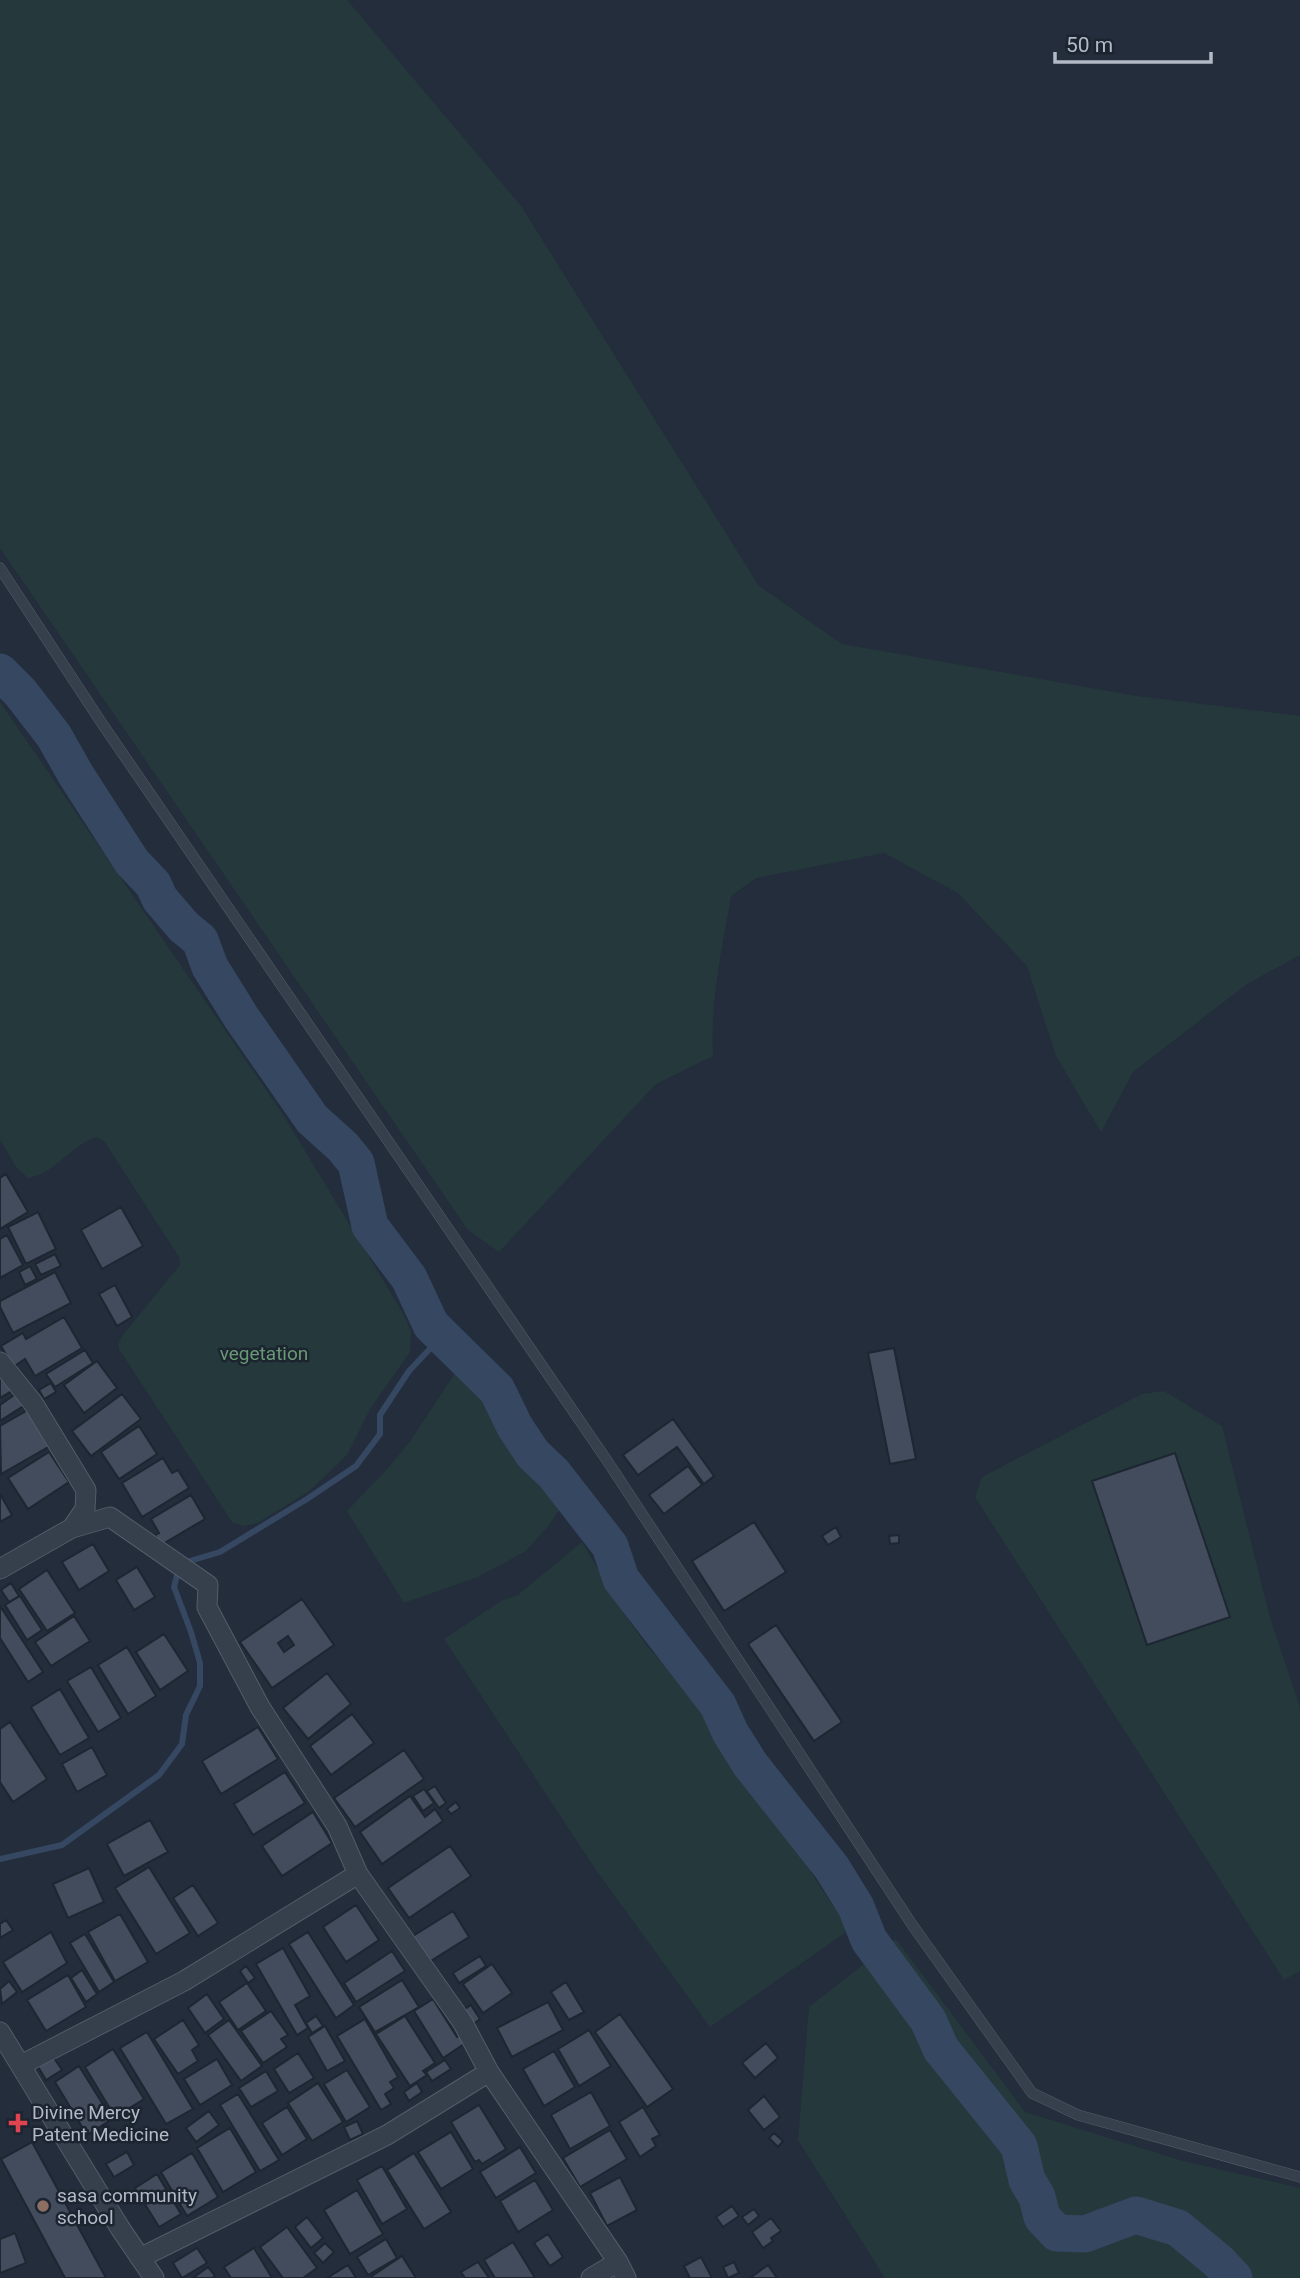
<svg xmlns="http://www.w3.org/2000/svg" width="1300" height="2278" viewBox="0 0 1300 2278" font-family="Roboto,sans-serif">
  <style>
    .green { fill: #25393c }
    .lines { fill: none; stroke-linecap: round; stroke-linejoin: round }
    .stream { stroke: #364762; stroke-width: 6 }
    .river { stroke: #364762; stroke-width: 37 }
    .building { fill: #424c5d; stroke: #1e2632; stroke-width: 2; fill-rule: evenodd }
    .service-casing { stroke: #555c69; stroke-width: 11 }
    .minor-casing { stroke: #555c69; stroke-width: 21 }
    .service { stroke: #363f4c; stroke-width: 10 }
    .minor { stroke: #363f4c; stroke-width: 19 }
    .health-dot { fill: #e0444e; stroke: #1c2430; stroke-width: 2.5 }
    .education-dot { fill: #8d6e63; stroke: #1c2430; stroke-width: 2.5 }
    .labels { text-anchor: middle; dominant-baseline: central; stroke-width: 5; stroke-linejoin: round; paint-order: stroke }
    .park-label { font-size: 19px; fill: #699875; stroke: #1c2430 }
    .poi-label { font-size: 19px; fill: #b2b9c7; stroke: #1c2430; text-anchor: start }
  </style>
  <rect width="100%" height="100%" fill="#232d3b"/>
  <path class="green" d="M0 0H347L521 206 759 586 842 644 1137 696 1300 716V955L1247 984 1133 1072 1101 1132 1056 1056 1027 966 958 893 884 853 756 878 731 896C722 949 710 1001 713 1056L656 1084 499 1252 468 1230 0 548Z
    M0 702 284 1116 404 1315 411 1331 410 1352 370 1409 347 1455 308 1492 257 1523 243 1526 232 1522 119 1349V1342L123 1335 180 1265 179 1257 104 1141 97 1137C70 1145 58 1172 28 1178L17 1168 0 1140Z
    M457 1370 503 1405 564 1503 549 1525 526 1551 478 1577 404 1603 347 1511 389 1467 411 1440Z
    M1164 1391 1222 1426 1270 1618 1300 1707V1971L1284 1980 975 1497 982 1477 1142 1394Z
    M582 1542 625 1615 647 1646 702 1707 849 1930 710 2027 594 1867 444 1639 501 1601 518 1595Z
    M896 1939 1025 2112 1183 2161 1300 2188V2278H885L798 2140 809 2007Z"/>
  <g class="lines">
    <path class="stream" d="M0 1859 62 1845 159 1775 182 1744 186 1715 200 1686V1663L191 1632 174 1587 180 1564 220 1552 307 1499 356 1466 380 1434V1415L409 1371 443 1335"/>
    <path class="river" d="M0 672 20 692 54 736 76 775 132 862 153 884 160 899 184 927 200 940 210 967 241 1017 312 1119 343 1147 356 1163 370 1226 409 1278 431 1325 497 1390 515 1427 533 1454 554 1474 610 1546 621 1579 718 1705 730 1732 750 1764 832 1868 856 1907 869 1940 928 2020 941 2049 1019 2146 1027 2180 1037 2197 1042 2217 1057 2233 1085 2234 1136 2215 1178 2228 1218 2261 1234 2278"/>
  </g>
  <path class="building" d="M6 1174 28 1212 0 1229V1178Z
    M121 1207 143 1246 102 1269 81 1230Z
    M38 1212 56 1249 26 1264 8 1227Z
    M7 1235 23 1265 0 1278V1239Z
    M55 1254 61 1266 41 1275 35 1264Z
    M30 1266 37 1279 25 1285 19 1272Z
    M55 1272 71 1303 13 1333 0 1307V1301Z
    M115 1285 132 1317 117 1326 99 1294Z
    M64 1317 82 1348 35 1376 25 1359 13 1367 1 1346 23 1333 26 1339Z
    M894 1348 916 1459 890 1464 868 1353Z
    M85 1350 93 1363 55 1387 46 1374Z
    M97 1361 117 1388 84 1413 64 1385Z
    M0 1375 15 1389 0 1398Z
    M51 1383 56 1392 44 1399 39 1390Z
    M17 1393 25 1405 0 1421V1405Z
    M122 1394 141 1419 91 1456 72 1431Z
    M28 1410 50 1446 1 1474 0 1426Z
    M673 1419 714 1476 704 1484 677 1447 638 1475 623 1455Z
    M139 1426 157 1454 119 1479 101 1452Z
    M49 1452 69 1482 28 1509 8 1478Z
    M1175 1453 1230 1617 1147 1645 1092 1481Z
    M163 1458 172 1473 178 1470 189 1488 142 1517 122 1483Z
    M688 1466 702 1485 664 1514 649 1495Z
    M0 1494 12 1515 0 1522Z
    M191 1495 205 1519 161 1545 155 1535 159 1533 151 1519Z
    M754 1522 786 1572 724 1611 692 1561Z
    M836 1527 841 1537 828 1545 822 1536Z
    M899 1535V1543L890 1544 889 1536Z
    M93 1544 109 1571 79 1590 62 1562Z
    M137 1567 155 1597 134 1610 116 1580Z
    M47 1570 75 1613 47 1631 19 1589Z
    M11 1583 19 1596 9 1602 1 1590Z
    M20 1596 42 1630 27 1640 5 1605Z
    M302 1599 334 1645 272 1688 240 1642ZM288 1636 294 1645 284 1652 278 1643Z
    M0 1606 43 1672 28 1682 0 1638Z
    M74 1616 90 1641 51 1666 35 1642Z
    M776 1625 842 1722 814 1741 748 1644Z
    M164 1634 188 1671 160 1690 136 1652Z
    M127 1647 156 1696 128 1714 98 1665Z
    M91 1667 121 1718 98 1732 67 1681Z
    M327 1673 351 1704 308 1739 283 1708Z
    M60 1689 89 1738 60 1755 31 1707Z
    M352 1714 374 1743 331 1775 310 1746Z
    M10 1722 47 1779 13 1802 0 1782V1729Z
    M258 1727 278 1759 221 1794 202 1761Z
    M92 1747 107 1775 77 1792 62 1764Z
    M404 1750 424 1779 355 1827 334 1798Z
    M285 1772 305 1803 253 1835 234 1804Z
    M435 1786 446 1803 439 1808 427 1791Z
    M424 1789 434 1803 423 1811 413 1796Z
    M410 1796 425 1817 435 1809 443 1821 382 1864 360 1832Z
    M456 1802 460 1808 451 1814 447 1809Z
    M313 1812 332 1843 282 1876 262 1846Z
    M150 1820 168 1852 124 1876 107 1844Z
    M450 1846 471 1876 409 1918 388 1888Z
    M149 1867 190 1933 156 1954 115 1888Z
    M89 1868 104 1902 68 1918 53 1884Z
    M193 1885 218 1923 198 1936 173 1898Z
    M356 1905 379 1940 346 1962 323 1927Z
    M453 1911 469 1937 429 1962 413 1936Z
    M120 1914 148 1962 115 1981 88 1932Z
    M6 1920 13 1930 0 1938V1924Z
    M51 1932 67 1963 22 1992 3 1962Z
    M308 1932 354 2005 336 2018 289 1944Z
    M85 1934 114 1982 99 1992 70 1943Z
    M283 1948 310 1996 295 2005 308 2028 297 2035 256 1964Z
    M392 1951 405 1971 356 2002 344 1983Z
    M480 1956 486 1966 459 1983 453 1973Z
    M492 1964 512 1993 483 2013 463 1984Z
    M246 1966 255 1978 248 1983 240 1971Z
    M82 1970 97 1994 86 2002 71 1978Z
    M68 1975 86 2007 46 2031 27 2000Z
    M402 1980 419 2007 375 2032 359 2007Z
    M9 1981 17 1992 2 2004 0 1989Z
    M566 1982 584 2012 569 2020 551 1992Z
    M247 1983 266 2011 238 2030 219 2002Z
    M207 1994 224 2019 205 2033 188 2008Z
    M433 1999 457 2037 462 2034 467 2042 443 2058 414 2011Z
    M548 2002 563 2030 512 2057 497 2028Z
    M471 2005 480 2019 472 2025 462 2011Z
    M271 2011 288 2035 281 2039 287 2047 263 2063 241 2031Z
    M620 2014 673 2089 647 2107 595 2032Z
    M316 2016 323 2026 312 2033 306 2023Z
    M405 2016 435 2063 423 2071 427 2075 410 2086 376 2034Z
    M365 2019 398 2077 390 2082 394 2088 385 2094 391 2104 381 2110 337 2036Z
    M183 2020 199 2045 192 2050 198 2061 178 2074 154 2039Z
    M229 2020 262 2066 241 2081 208 2035Z
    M325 2026 345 2061 327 2071 308 2037Z
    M589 2030 611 2066 579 2086 558 2049Z
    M147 2032 193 2109 166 2124 120 2048Z
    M766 2043 778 2058 755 2078 742 2063Z
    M113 2049 144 2099 115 2117 85 2067Z
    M554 2051 575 2087 544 2106 523 2069Z
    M298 2053 314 2078 289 2093 274 2069Z
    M52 2055 62 2070 46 2080 37 2065Z
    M217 2059 232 2085 200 2105 184 2079Z
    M445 2060 451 2069 432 2081 426 2072Z
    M79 2066 112 2119 87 2135 55 2082Z
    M347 2070 370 2107 346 2122 324 2084Z
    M266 2071 278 2091 251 2107 239 2088Z
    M318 2083 343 2122 312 2141 288 2103Z
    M417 2083 422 2092 409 2101 404 2092Z
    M591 2092 610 2126 570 2149 551 2115Z
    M238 2094 279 2160 260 2171 220 2105Z
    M764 2096 780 2117 764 2130 748 2110Z
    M479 2105 506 2149 482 2164 479 2160 475 2162 451 2122Z
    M287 2107 307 2139 282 2155 262 2123Z
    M643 2107 660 2135 652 2139 656 2146 640 2157 619 2122Z
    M209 2111 219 2125 196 2142 186 2128Z
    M357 2121 363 2134 350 2140 344 2127Z
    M230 2128 256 2172 223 2192 197 2148Z
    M610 2130 627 2159 580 2187 563 2158Z
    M451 2132 473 2169 441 2189 418 2152Z
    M774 2133 783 2141 778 2147 769 2138Z
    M32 2142 106 2278H65L1 2159Z
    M520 2147 536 2173 496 2198 480 2172Z
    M127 2152 134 2165 114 2177 106 2164Z
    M192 2153 218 2197 187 2216 161 2172Z
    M414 2153 451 2212 424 2229 387 2170Z
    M382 2166 407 2209 382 2224 357 2180Z
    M157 2174 181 2214 159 2227 135 2188Z
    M620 2177 637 2210 607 2226 590 2193Z
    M535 2180 553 2210 518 2232 500 2201Z
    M357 2190 383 2234 350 2254 324 2210Z
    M732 2206 739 2216 723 2227 716 2217Z
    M754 2209 759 2216 748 2225 742 2217Z
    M307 2217 323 2238 311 2248 295 2227Z
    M771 2218 781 2231 771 2238 773 2241 763 2248 752 2232Z
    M287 2227 317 2268 303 2278H283L260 2247Z
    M15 2233 26 2263 0 2273V2239Z
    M548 2234 563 2257 550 2266 534 2243Z
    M386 2239 397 2258 368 2275 357 2257Z
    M513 2242 535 2278H495L484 2260Z
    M325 2243 334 2252 323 2263 314 2253Z
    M197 2248 207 2263 182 2278 173 2263Z
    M254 2248 272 2278H231L224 2267Z
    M402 2256 416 2278H373L372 2276Z
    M701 2257 712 2278H690L684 2266Z
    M478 2262 489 2278H465L461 2272Z
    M734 2262 739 2273 728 2278 723 2267Z
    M348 2265 356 2278H327Z
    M768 2265 777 2278H750Z
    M208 2267 215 2276 212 2278H193Z"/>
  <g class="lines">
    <defs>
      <path id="service" d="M0 568 101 722 606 1459 913 1926 1032 2093 1078 2115 1300 2177"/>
      <path id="minor" d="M0 1362 33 1403 86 1490 85 1509 72 1528
        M0 1569 72 1528 110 1517 208 1585 207 1607 260 1707 337 1826 358 1874 463 2023 489 2072 618 2262 626 2278
        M0 2032 120 2228 154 2278
        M21 2065 184 1981 358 1874
        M140 2258 387 2135 489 2072
        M591 2278 618 2262"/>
    </defs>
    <use href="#service" class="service-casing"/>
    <use href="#minor" class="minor-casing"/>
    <use href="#service" class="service"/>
    <use href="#minor" class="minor"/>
  </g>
  <path class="health-dot" d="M14.5 2112.5h7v7h7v7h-7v7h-7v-7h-7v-7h7z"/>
  <circle class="education-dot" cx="43" cy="2206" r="7"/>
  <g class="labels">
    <g class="park-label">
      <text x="264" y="1353">vegetation</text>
    </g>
    <g class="poi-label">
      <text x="32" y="2112">Divine Mercy<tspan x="32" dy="22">Patent Medicine</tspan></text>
      <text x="57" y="2195">sasa community<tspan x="57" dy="22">school</tspan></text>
    </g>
  </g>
  <path d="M1055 52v10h156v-10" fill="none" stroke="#b2b9c7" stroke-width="3.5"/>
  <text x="1066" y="52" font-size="21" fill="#b2b9c7" stroke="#1c2430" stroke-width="5" paint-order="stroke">50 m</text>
</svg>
